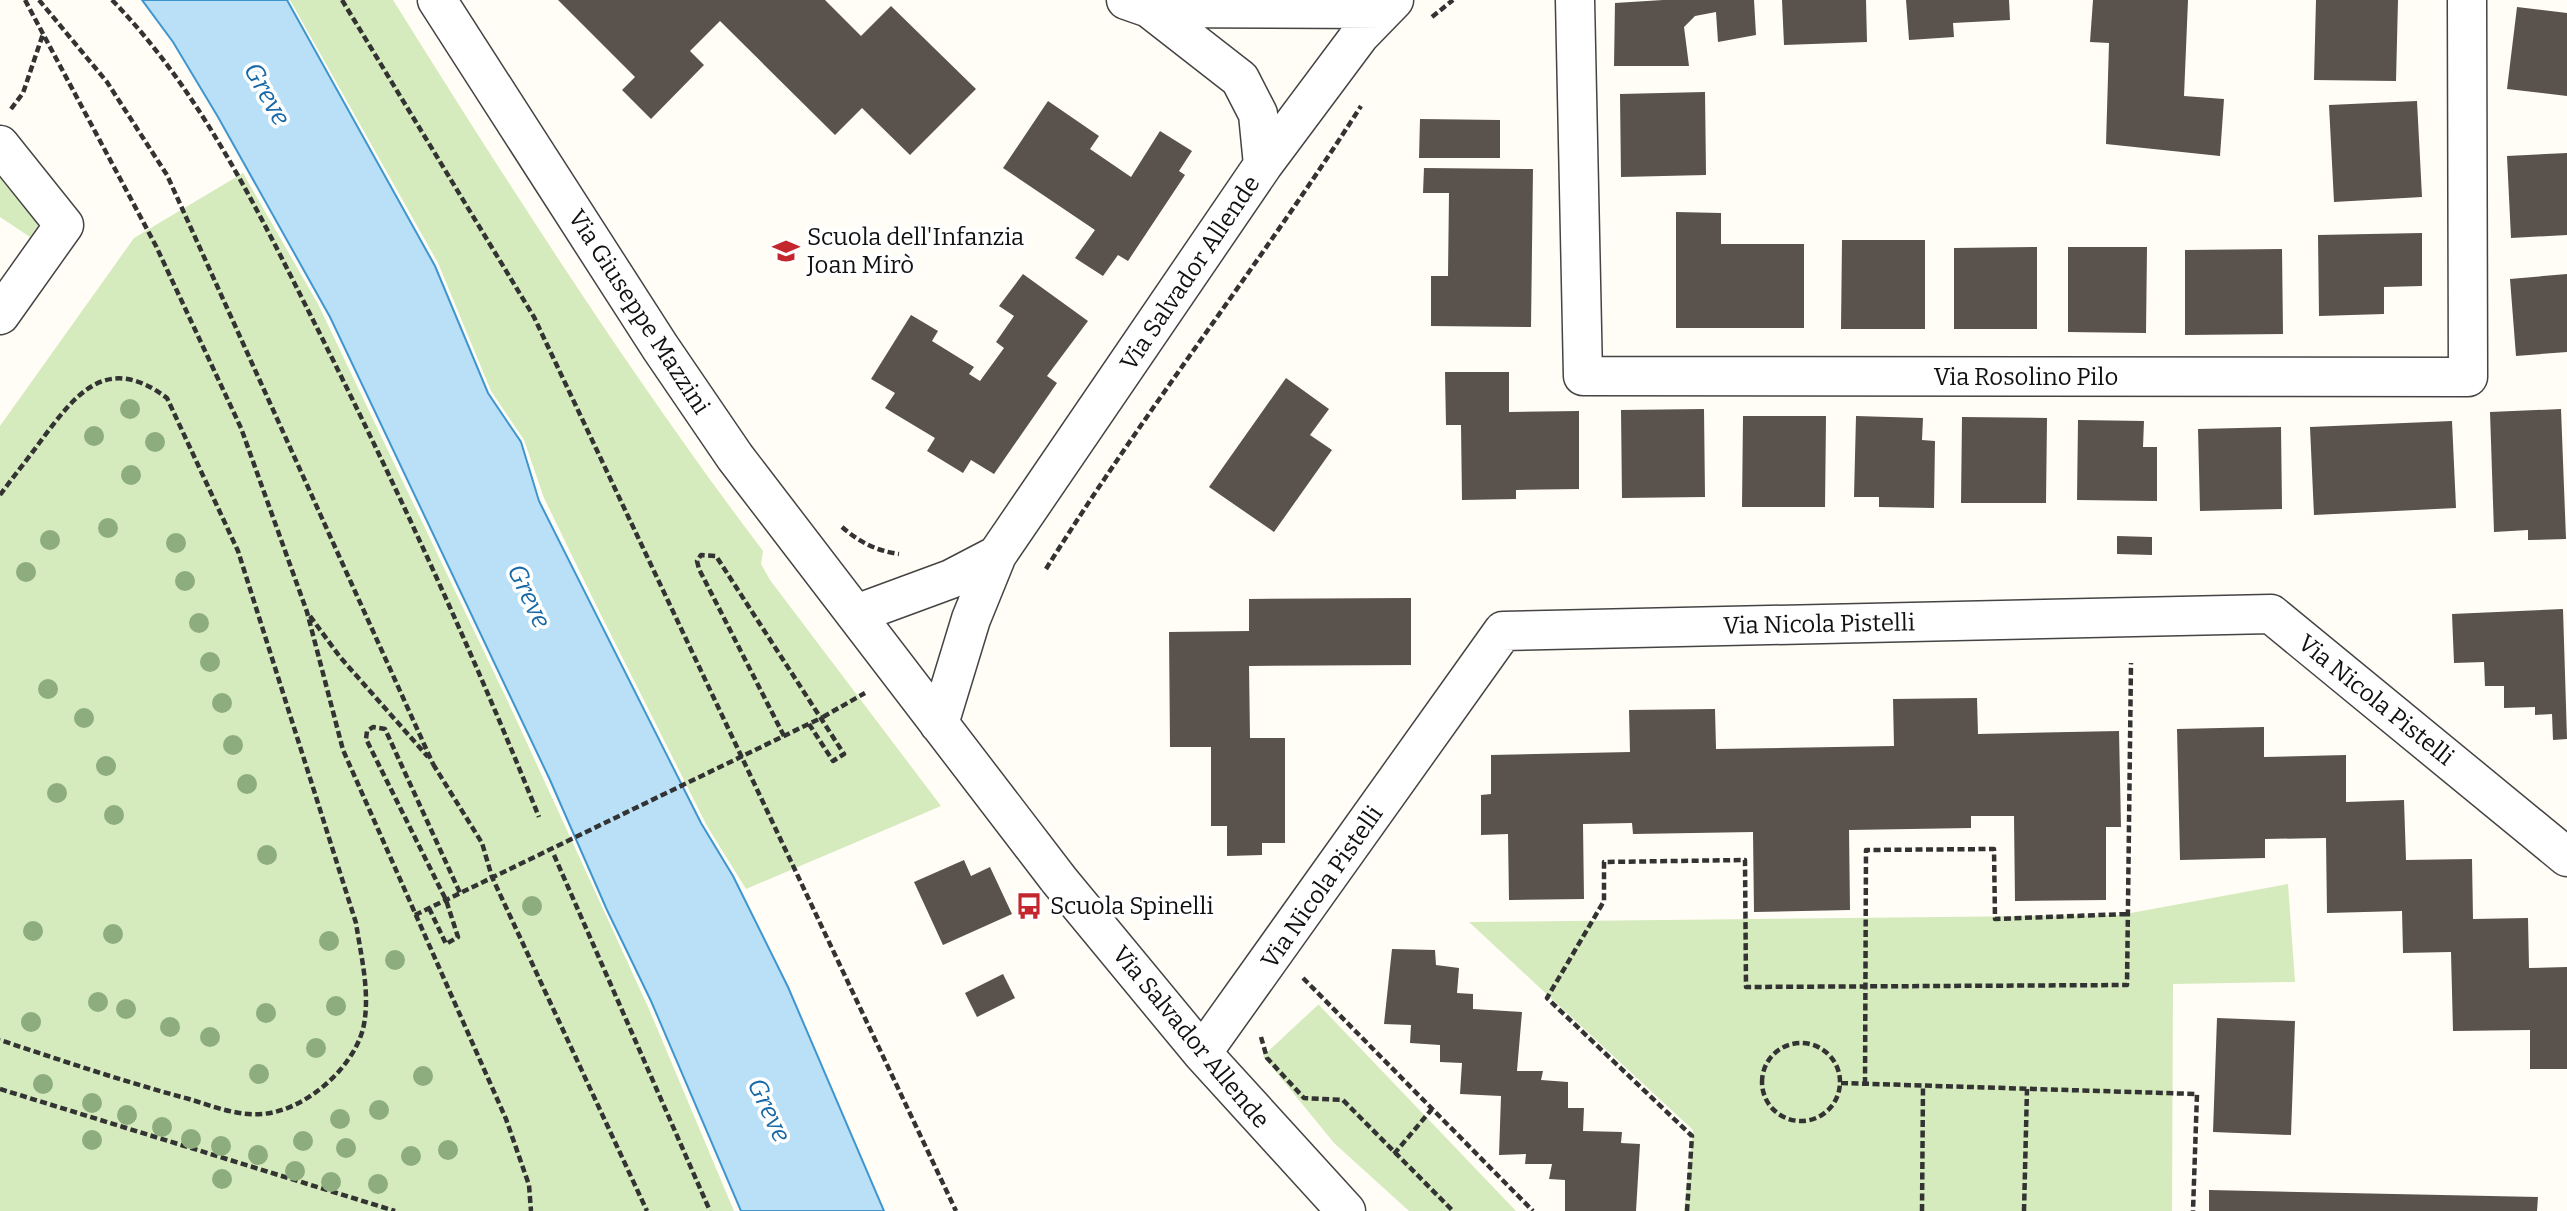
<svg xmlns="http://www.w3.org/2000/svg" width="2567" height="1211" viewBox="0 0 2567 1211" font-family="Bitter,serif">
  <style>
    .green { fill: #d5ebbd }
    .water { fill: #b9e0f7; stroke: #3f96cf; stroke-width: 2 }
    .building { fill: #5a524d }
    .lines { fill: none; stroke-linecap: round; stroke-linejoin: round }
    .minor-casing { stroke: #444; stroke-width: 41 }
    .path { stroke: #333; stroke-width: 4.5; stroke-dasharray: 7 3.5; stroke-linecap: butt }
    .minor { stroke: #fff; stroke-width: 38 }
    .path-bridge { stroke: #333; stroke-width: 4.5; stroke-dasharray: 7 3.5; stroke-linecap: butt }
    .tree { fill: #8dad7f }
    .labels { text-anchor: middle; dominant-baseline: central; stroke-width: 7; stroke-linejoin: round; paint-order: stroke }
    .poi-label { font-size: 24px; fill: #111; stroke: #fff; text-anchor: start }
    .street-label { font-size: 24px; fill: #111; stroke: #fff }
    .water-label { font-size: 26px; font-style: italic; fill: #1768a6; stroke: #fff }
  </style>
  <rect width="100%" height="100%" fill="#fffdf5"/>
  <path class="green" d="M290 0H393C510 187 630 375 763 551L761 564 770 580 941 806 746 889 707 826 595 603 544 498 524 440 491 391 438 263Z
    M0 173 40 222 30 237 0 217Z
    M243 173 318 304 510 706 649 1009 734 1211H0V426L134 238Z
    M2288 884 2295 982 2173 984 2172 1211H1684L1693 1130 1469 922 2120 915Z
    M1319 1004V1005L1516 1211H1409L1334 1143 1263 1056Z"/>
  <path class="water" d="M142 0H287L435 266 488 393 521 442 539 501 701 823 733 876 788 987 884 1211H741L651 1001 607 910 550 780 330 317 218 117 173 42Z"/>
  <path class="building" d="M558 0H825L861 36 891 6 976 89 910 155 862 108 835 135 720 21 690 51 704 65 651 119 622 90 635 77Z
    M1663 0H1754L1756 35 1718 42 1716 12 1695 16 1684 27 1689 66H1614L1615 3Z
    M1782 0H1866L1867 42 1784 45Z
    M1906 0H2009L2010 20 1953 23 1954 37 1909 40Z
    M2093 0H2188L2184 96 2224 99 2220 156 2106 144 2109 43 2090 42Z
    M2316 0H2398L2396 81 2314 80Z
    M2517 7 2567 13V96L2507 89Z
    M1705 92 1706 175 1621 177 1620 94Z
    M1048 101 1099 136 1090 149 1131 177 1160 131 1192 151 1179 171 1185 175 1128 261 1118 255 1103 276 1075 258 1095 230 1003 168Z
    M2417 101 2422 197 2334 202 2329 105Z
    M1420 119 1500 120V158H1419Z
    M2567 153V235L2511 238 2507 156Z
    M1424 168 1533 169 1531 327 1431 326V276H1448L1449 193H1423Z
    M1676 212 1721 213V244H1804V328H1676Z
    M2422 233V286L2384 287V314L2319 316 2318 235Z
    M1842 240H1925V329H1841Z
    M2037 247V329H1954V248Z
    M2068 247H2147L2146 333 2068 332Z
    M2282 249 2283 334 2185 335V250Z
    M1023 274 1088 321 1047 376 1057 383 994 474 971 460 963 473 927 451 935 438 885 408 895 393 871 379 911 315 938 331 932 341 974 367 969 374 980 381 1004 348 996 342 1014 316 999 306Z
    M2567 274V352L2516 356 2510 279Z
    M1445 372H1509V412L1579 411V489L1516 490V499L1462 500 1461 425H1446Z
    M1286 378 1329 409 1310 435 1332 450 1274 532 1209 487Z
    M1704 409 1705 497 1622 498 1621 410Z
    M2561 409 2566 539 2528 540V530L2494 532 2490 412Z
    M1743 416H1826L1825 507H1742Z
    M1856 416 1923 418 1922 440 1935 441 1934 508 1879 507V497H1854Z
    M1962 417 2047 418 2046 503H1961Z
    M2078 420 2144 421 2143 447H2157V501L2077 500Z
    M2452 421 2456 508 2314 515 2310 427Z
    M2281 427 2282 509 2200 511 2198 429Z
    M2117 536 2152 537V555L2117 554Z
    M1411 598V665L1249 666 1250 738H1285V843H1262V855L1227 856V826H1211V747H1170L1169 632 1249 631V599Z
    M2563 609 2567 739 2553 740 2552 714 2535 715V707L2504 708V686H2485L2484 662 2454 663 2452 614Z
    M1977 698 1978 734 2119 731 2121 827H2106V900L2015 901 2014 816H1971V828L1849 830 1850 910 1754 912 1753 832 1633 834 1632 823 1583 824 1584 899 1509 900 1508 834 1481 835V795L1491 794V755L1630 752 1629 710 1715 709 1716 749 1894 746 1893 699Z
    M2264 727V757L2346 755V802L2404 800 2406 860 2472 859 2473 919 2528 918 2529 968 2567 967V1069H2530V1030L2453 1031 2451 952 2403 953 2402 911 2327 913 2326 838 2265 839V858L2180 860 2177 729Z
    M964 860 971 876 990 867 1012 914 943 945 914 882Z
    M1392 949 1435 950 1436 965 1459 968 1457 993 1473 994V1009L1522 1012 1517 1071H1543L1541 1080 1568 1082V1108H1584L1583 1131 1622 1132 1621 1143 1640 1144 1636 1211H1565V1180L1549 1179 1552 1164H1525L1526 1154 1499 1155 1501 1096 1460 1094 1462 1063 1440 1062V1045L1410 1043 1411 1025 1384 1024Z
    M1003 974 1015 998 977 1017 965 993Z
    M2217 1018 2295 1021 2291 1135 2213 1132Z
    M2209 1190 2538 1197 2537 1211H2209Z"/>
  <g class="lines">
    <defs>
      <path id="minor" d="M437 0 660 347 735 457 1059 880 1202 1053 1346 1211
        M1126 0 1149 8 1385 9
        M1575 0 1583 376 2468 377 2467 0
        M1149 8 1240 79 1258 114 1263 165
        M0 145 64 225 0 315
        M856 614 951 579 997 555
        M939 724 971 619 997 555 1263 165 1360 35 1394 0
        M1202 1053 1503 631 2271 614 2567 857"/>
    </defs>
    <use href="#minor" class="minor-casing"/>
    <path class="path" d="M25 0 156 246 241 428 307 612 343 750 506 1119 529 1185 531 1211
      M39 0 107 82 167 175 433 764
      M112 0C201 91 259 213 316 326 397 487 472 650 539 817
      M342 0 534 317 956 1211
      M1432 17 1453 0
      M11 109 23 93 43 34
      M0 495C13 477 27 460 40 442 75 395 106 352 167 398L238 551 356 923C361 956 371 995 363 1029 352 1070 304 1111 262 1114 237 1116 212 1106 189 1099 125 1082 63 1061 0 1040
      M842 527C859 542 877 551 899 554
      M1046 569C1145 410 1261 263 1361 106
      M310 616 340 657 428 757
      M823 717 865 693
      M784 736 699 569 697 561 701 555 716 556 844 754 833 761 809 724
      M433 764 482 843 492 877 647 1211
      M554 855 710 1211
      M429 908 446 944 458 937 446 900 366 739 367 731 373 727 385 729 460 893
      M1303 978 1533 1211
      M1261 1037 1267 1058 1304 1098 1343 1100 1453 1211
      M1762 1082a39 39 0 1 1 78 0a39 39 0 1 1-78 0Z
      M1841 1083 2197 1094 2193 1211
      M1865 1084 1866 850 1994 849 1995 919 2127 914
      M0 1089 395 1211
      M1394 1154 1432 1109
      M1687 1211 1692 1136 1547 998 1604 901V862L1745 860 1746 987 2127 985 2131 663
      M1922 1211 1923 1086
      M2024 1211 2027 1089"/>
    <use href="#minor" class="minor"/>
    <path class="path-bridge" d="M415 915 823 717"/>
  </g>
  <g class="tree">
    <circle cx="130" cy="409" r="10"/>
    <circle cx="94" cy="436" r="10"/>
    <circle cx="155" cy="442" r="10"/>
    <circle cx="131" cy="475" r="10"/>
    <circle cx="108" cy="528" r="10"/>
    <circle cx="50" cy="540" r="10"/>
    <circle cx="176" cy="543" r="10"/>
    <circle cx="26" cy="572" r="10"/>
    <circle cx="185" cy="581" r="10"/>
    <circle cx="199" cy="623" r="10"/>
    <circle cx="210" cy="662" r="10"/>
    <circle cx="48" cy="689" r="10"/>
    <circle cx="222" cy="703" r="10"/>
    <circle cx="84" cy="718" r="10"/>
    <circle cx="233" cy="745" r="10"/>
    <circle cx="106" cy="766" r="10"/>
    <circle cx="247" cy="784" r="10"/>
    <circle cx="57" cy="793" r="10"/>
    <circle cx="114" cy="815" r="10"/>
    <circle cx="267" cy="855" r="10"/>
    <circle cx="532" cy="906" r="10"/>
    <circle cx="33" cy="931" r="10"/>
    <circle cx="113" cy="934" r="10"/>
    <circle cx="329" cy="941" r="10"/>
    <circle cx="395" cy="960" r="10"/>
    <circle cx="98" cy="1002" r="10"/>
    <circle cx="336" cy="1006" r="10"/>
    <circle cx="126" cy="1009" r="10"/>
    <circle cx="266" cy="1013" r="10"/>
    <circle cx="31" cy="1022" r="10"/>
    <circle cx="170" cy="1027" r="10"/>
    <circle cx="210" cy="1037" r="10"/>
    <circle cx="316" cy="1048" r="10"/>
    <circle cx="259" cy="1074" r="10"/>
    <circle cx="423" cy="1076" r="10"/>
    <circle cx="43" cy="1084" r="10"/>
    <circle cx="92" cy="1103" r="10"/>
    <circle cx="379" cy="1110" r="10"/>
    <circle cx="127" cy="1115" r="10"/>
    <circle cx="340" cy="1119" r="10"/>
    <circle cx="162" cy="1127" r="10"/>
    <circle cx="191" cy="1139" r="10"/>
    <circle cx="92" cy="1140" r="10"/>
    <circle cx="303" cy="1141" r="10"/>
    <circle cx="221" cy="1146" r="10"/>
    <circle cx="346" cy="1148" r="10"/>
    <circle cx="448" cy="1150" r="10"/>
    <circle cx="258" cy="1155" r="10"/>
    <circle cx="411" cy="1156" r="10"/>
    <circle cx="295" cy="1171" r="10"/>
    <circle cx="222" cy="1179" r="10"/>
    <circle cx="331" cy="1182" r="10"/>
    <circle cx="378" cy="1184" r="10"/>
  </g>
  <defs>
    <symbol id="school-bare" viewBox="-9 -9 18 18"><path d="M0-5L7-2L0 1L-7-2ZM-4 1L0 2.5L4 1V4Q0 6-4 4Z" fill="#c4262e" stroke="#fff" stroke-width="2.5" paint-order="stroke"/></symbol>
    <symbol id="bus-bare" viewBox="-9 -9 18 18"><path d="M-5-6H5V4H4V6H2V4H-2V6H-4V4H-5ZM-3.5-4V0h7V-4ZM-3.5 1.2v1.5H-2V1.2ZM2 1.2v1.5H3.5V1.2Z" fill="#c4262e" stroke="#fff" stroke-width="2.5" paint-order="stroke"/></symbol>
  </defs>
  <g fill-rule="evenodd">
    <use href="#school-bare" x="767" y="232" width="38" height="38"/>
    <use href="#bus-bare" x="1010" y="887" width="38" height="38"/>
  </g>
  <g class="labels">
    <g class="poi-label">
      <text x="807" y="237">Scuola dell'Infanzia<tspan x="807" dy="28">Joan Mirò</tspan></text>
      <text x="1050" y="906">Scuola Spinelli</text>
    </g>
    <g class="street-label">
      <text transform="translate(1190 273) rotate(-56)">Via Salvador Allende</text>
      <text transform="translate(639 312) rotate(57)">Via Giuseppe Mazzini</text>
      <text x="2026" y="377">Via Rosolino Pilo</text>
      <text transform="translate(1819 624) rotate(-1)">Via Nicola Pistelli</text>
      <text transform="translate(2376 700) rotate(39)">Via Nicola Pistelli</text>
      <text transform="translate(1322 887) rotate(-55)">Via Nicola Pistelli</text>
      <text transform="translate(1191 1037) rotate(50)">Via Salvador Allende</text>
    </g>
    <g class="water-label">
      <text transform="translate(267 94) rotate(61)">Greve</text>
      <text transform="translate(529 596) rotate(65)">Greve</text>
      <text transform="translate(769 1110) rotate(65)">Greve</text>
    </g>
  </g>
</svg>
